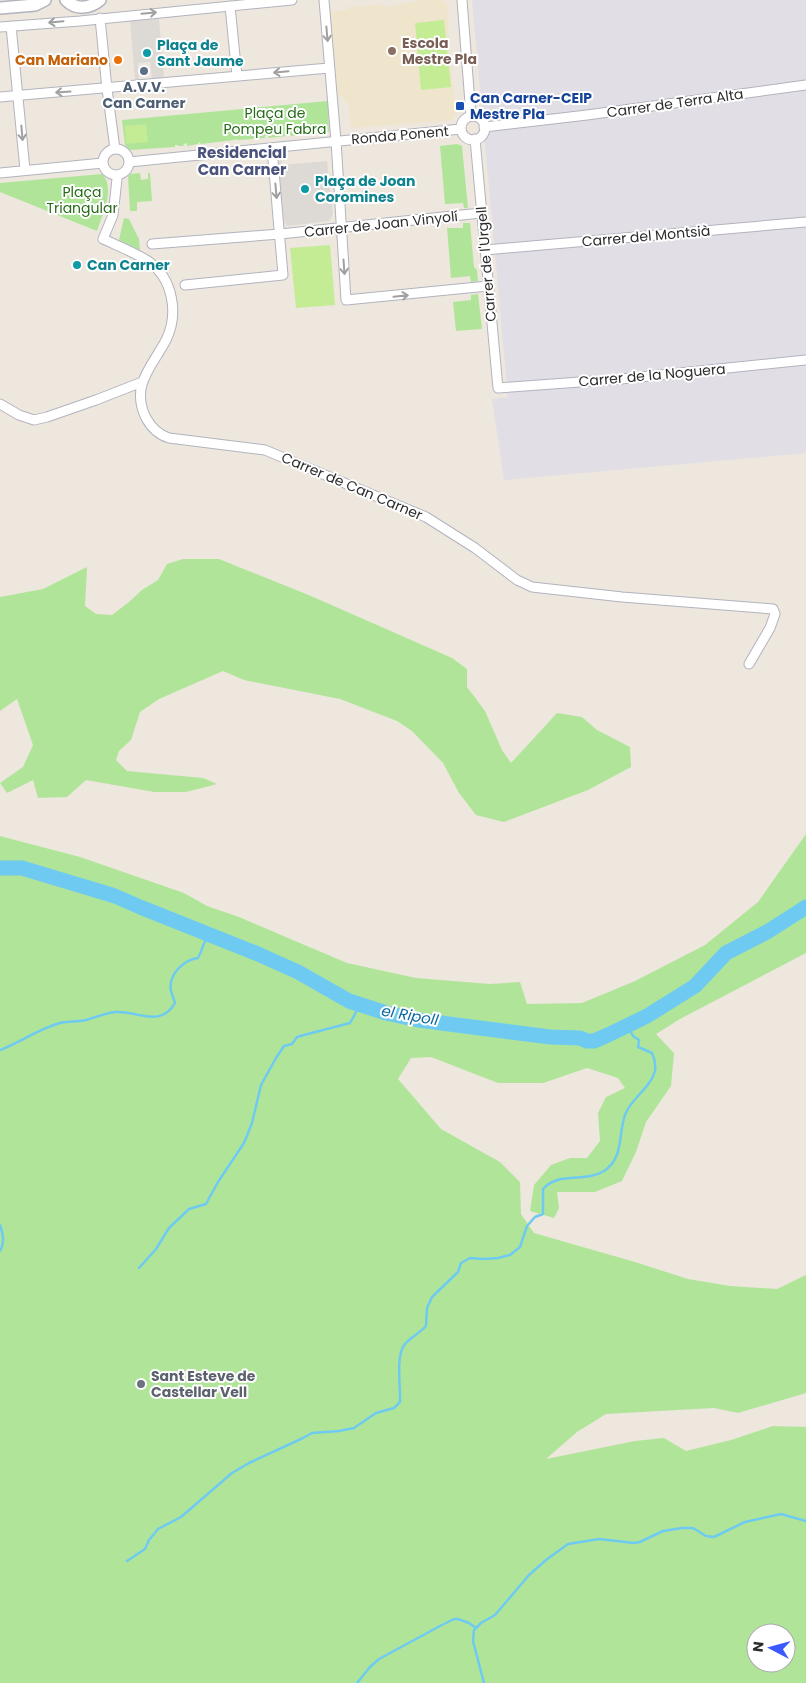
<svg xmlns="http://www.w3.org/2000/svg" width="806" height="1683" viewBox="0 0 806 1683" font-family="Poppins,sans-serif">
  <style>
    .industrial { fill: #e1dee6 }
    .education { fill: #efe5cd }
    .green { fill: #b0e599; fill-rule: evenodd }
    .pitch { fill: #c4ec95 }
    .plaza { fill: #dddad5 }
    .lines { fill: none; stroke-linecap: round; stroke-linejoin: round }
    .stream { stroke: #6fcaf1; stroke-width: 2.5 }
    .river { stroke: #6fcaf1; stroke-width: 15 }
    .street-casing { stroke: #b2b3bf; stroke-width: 11 }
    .secondary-casing { stroke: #b2b3bf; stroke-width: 14 }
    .street { stroke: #fff; stroke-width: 9 }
    .secondary { stroke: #fff; stroke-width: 11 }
    .oneway { stroke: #a0a0a0 }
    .education-dot { fill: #8d6e63; stroke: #fff; stroke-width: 2 }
    .culture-dot { fill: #0f9aa8; stroke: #fff; stroke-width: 2 }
    .food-dot { fill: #e8710a; stroke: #fff; stroke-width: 2 }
    .service-dot { fill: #5c6f8a; stroke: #fff; stroke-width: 2 }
    .transit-dot { fill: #1a4fb4; stroke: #fff; stroke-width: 2 }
    .worship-dot { fill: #6b7280; stroke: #fff; stroke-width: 2 }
    .labels { text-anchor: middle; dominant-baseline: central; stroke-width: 4; stroke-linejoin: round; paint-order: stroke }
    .education-label { font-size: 14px; font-weight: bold; fill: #785e54; stroke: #fff; text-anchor: start }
    .culture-label { font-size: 14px; font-weight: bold; fill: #0d838f; stroke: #fff; text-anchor: start }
    .food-label { font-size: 14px; font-weight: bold; fill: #c56008; stroke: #fff; text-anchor: end }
    .service-label { font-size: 14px; font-weight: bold; fill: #4e5e75; stroke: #fff }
    .transit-label { font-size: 14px; font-weight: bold; fill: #164399; stroke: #fff; text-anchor: start }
    .street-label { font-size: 14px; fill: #2c2c2c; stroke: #fff }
    .park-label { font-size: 14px; fill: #276b19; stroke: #fff }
    .worship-label { font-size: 14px; font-weight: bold; fill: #5b616d; stroke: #fff; text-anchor: start }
    .neighbourhood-label { font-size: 15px; font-weight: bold; fill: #4b527d; stroke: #fff }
    .water-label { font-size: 15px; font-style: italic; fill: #0b68a0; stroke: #fff }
  </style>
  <rect width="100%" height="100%" fill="#ede7de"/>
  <path class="industrial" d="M472 0H806V453L504 480 492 399 508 397Z"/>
  <path class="education" d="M424 0H442L443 2H447L451 72 457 115 453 116 454 120 351 128 349 106 342 96 338 99 329 12 347 10V7L384 4V7Z"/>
  <path class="green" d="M328 101 329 132 310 134V132H306V134L291 136 290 134H287V136L269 138 268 136H265V138L237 140V139L234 140 201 144 199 142 198 144 187 146V143L184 144 183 146H178V145H175V147L130 150 125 145 122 120Z
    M457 144 462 146 468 208H464L463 203 445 204 440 146Z
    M140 173 141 180 148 179V173H150L152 201 137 202V211H130L128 177 130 174Z
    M102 174C116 188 102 215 97 231L0 192V183Z
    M124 218 129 219 139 239 140 250 119 240Z
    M463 223H470L474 267 477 270 478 281 471 282 470 276 451 278 447 228H463Z
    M478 294 482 329 456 331 453 302 471 300V295Z
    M183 559H219L311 596 452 658 467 669V687L485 711 502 750 511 763 557 713 582 717 597 730 630 747 631 767 588 790 504 822 476 815 459 793 443 763 412 731 397 721 340 699 244 680 223 671 159 699 140 712 131 740 119 751 116 760 127 771 203 778 217 784 186 792H154L86 780 67 797 38 798 33 780 7 793 0 783 23 767 33 745 17 699 0 711V597L43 589 87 567 85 606 96 614 112 615 129 602 142 590 158 580 167 564Z
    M806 834V953L680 1019 656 1034 674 1053 671 1086 646 1122 636 1152 622 1181 595 1192H557L559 1208 554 1218 530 1211 534 1185 551 1165 570 1158H587L600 1141 598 1113 606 1097 625 1088 618 1078 587 1068 543 1083H498L431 1057 411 1058 398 1079 441 1129 500 1162 520 1182 521 1214 534 1233 635 1262 688 1279 730 1286 777 1289 806 1275V1393L738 1413 714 1408 606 1414 577 1432 546 1459 635 1441 664 1438 686 1451 731 1440 773 1426 806 1427V1683H0V836L80 857 184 893 207 906 239 917 347 963 416 978 490 984 520 982 527 1004 582 1003 635 981 705 945 758 902ZM756 1633H786V1663H756Z"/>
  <path class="pitch" d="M444 20 451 87 421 90 415 23Z
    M146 124 148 142 126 144 125 126Z
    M330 245 335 305 296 308 290 248Z"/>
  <path class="plaza" d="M159 19 164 77 152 79 150 62 138 63 139 80 135 81 130 21Z
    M281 160 282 165 327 161 333 214 329 221 288 226 284 222 277 164Z"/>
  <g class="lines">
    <path class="stream" d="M0 1050C21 1042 38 1029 60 1023 68 1021 77 1022 86 1020 96 1017 105 1013 116 1012 137 1011 161 1028 175 1003 174 999 172 995 171 991 168 975 183 960 198 958 203 949 203 942 209 935
      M0 1225C3 1234 5 1242 0 1251
      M139 1268 156 1249 169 1228 189 1209 206 1204 218 1182 244 1143 252 1123 261 1085 276 1058 284 1046 292 1044 297 1037 304 1035 350 1023 360 1005
      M127 1561 145 1549 149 1540 158 1529 181 1517 232 1473 249 1463 301 1439 312 1433 339 1431 354 1428 376 1413 394 1408 400 1402C401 1387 395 1356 405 1344 411 1337 420 1333 426 1326L427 1308 432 1297 458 1272 461 1263 470 1258 484 1259 498 1258 510 1255 520 1247 527 1226 535 1217 543 1214V1189C559 1171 585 1183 604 1171 624 1158 618 1135 625 1115 631 1098 650 1089 655 1071 656 1064 655 1059 652 1053L638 1047 639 1040 633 1036 628 1027
      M357 1683 370 1667 379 1659 440 1626 454 1619H458L469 1623 476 1628
      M484 1683 473 1641 474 1630 481 1623 495 1615 529 1575 546 1560 568 1544 599 1539 634 1543 640 1542 663 1531 682 1528H693L706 1536 714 1537 745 1522 781 1514 806 1521"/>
    <path class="river" d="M0 868H22L115 896 140 907 258 954 298 972 349 1001 386 1013 418 1020 550 1037 580 1038 587 1041H594L608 1035 647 1016 695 986 726 953 767 932 806 907"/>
    <defs>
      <path id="street" d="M324 0 336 141 346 300 488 286
        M462 0 471 116
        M230 6 237 76
        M100 18 107 89 115 149
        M11 26 25 170
        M0 27 80 21 292 0
        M0 97 329 68
        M461 128a12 12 0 1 1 24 0a12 12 0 1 1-24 0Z
        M484 127 587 115 806 85
        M475 139 498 388 621 379 806 360
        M103 162a13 13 0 1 1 26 0a13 13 0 1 1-26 0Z
        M129 162 461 129
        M0 173 103 163
        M116 175 117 179 113 215 103 239C118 246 134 252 148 261 173 278 179 314 166 340 152 367 130 385 146 418 151 427 159 435 169 438L265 450 426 517 475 548 517 580 532 587 622 597 773 609 775 614 770 628 749 664
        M152 244 280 234 481 213
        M485 250 806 222
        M185 285 283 275 272 148
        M0 404 19 415 34 420 47 417 96 400 142 382"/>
      <path id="secondary" d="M66 0C76 10 89 9 100 0
        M0 8 35 5 45 0"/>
    </defs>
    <use href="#street" class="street-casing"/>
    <use href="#secondary" class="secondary-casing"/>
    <use href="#street" class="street"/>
    <use href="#secondary" class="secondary"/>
  </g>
  <defs><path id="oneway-shaft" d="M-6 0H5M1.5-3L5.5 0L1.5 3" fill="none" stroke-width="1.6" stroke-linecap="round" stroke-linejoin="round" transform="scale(1.25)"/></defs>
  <g class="oneway">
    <use href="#oneway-shaft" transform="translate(149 13) rotate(-5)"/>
    <use href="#oneway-shaft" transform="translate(56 22) rotate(175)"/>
    <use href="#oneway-shaft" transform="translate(327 34) rotate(85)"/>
    <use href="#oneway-shaft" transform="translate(281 72) rotate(175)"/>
    <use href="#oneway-shaft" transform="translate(63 92) rotate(176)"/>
    <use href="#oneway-shaft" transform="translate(22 133) rotate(85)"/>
    <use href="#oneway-shaft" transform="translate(276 191) rotate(85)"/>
    <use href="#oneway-shaft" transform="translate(344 267) rotate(86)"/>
    <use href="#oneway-shaft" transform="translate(401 296) rotate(-6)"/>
  </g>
  <circle class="education-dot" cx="392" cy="51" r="5"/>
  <g class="culture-dot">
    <circle cx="147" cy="53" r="5"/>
    <circle cx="305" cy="189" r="5"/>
    <circle cx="77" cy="265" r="5"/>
  </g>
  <circle class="food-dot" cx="118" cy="60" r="5"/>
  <circle class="service-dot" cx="144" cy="71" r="5"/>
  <rect class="transit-dot" x="455" y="101" width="10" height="10" rx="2.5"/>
  <circle class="worship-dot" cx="141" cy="1384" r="5"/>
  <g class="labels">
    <g class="education-label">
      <text x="402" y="43">Escola<tspan x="402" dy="16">Mestre Pla</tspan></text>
    </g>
    <g class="culture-label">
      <text x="157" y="45">Plaça de<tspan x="157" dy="16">Sant Jaume</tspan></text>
      <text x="315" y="181">Plaça de Joan<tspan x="315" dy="16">Coromines</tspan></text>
      <text x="87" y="265">Can Carner</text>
    </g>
    <g class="food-label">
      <text x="108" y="60">Can Mariano</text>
    </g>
    <g class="service-label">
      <text x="144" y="87">A.V.V.<tspan x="144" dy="16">Can Carner</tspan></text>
    </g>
    <g class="transit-label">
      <text x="470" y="98">Can Carner-CEIP<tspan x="470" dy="16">Mestre Pla</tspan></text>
    </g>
    <g class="street-label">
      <text transform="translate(675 103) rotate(-8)">Carrer de Terra Alta</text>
      <text transform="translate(400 135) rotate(-5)">Ronda Ponent</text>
      <text transform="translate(381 224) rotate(-6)">Carrer de Joan Vinyolí</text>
      <text transform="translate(646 236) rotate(-5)">Carrer del Montsià</text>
      <text transform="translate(486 264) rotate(-95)">Carrer de l'Urgell</text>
      <text transform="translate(652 375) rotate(-5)">Carrer de la Noguera</text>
      <text transform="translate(352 486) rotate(23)">Carrer de Can Carner</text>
    </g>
    <g class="park-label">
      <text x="275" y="113">Plaça de<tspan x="275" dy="16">Pompeu Fabra</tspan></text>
      <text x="82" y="192">Plaça<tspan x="82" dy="16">Triangular</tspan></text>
    </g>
    <g class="worship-label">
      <text x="151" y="1376">Sant Esteve de<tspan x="151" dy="16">Castellar Vell</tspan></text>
    </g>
    <g class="neighbourhood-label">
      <text x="242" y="152">Residencial<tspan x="242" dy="17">Can Carner</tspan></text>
    </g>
    <g class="water-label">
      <text transform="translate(410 1015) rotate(10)">el Ripoll</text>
    </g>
  </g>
  <g transform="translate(771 1648) rotate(276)"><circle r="24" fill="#ffffff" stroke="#ababab"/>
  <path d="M0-4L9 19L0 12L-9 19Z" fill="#3b59fd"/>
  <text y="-8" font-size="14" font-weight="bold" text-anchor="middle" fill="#2c2c2c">N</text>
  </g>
</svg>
